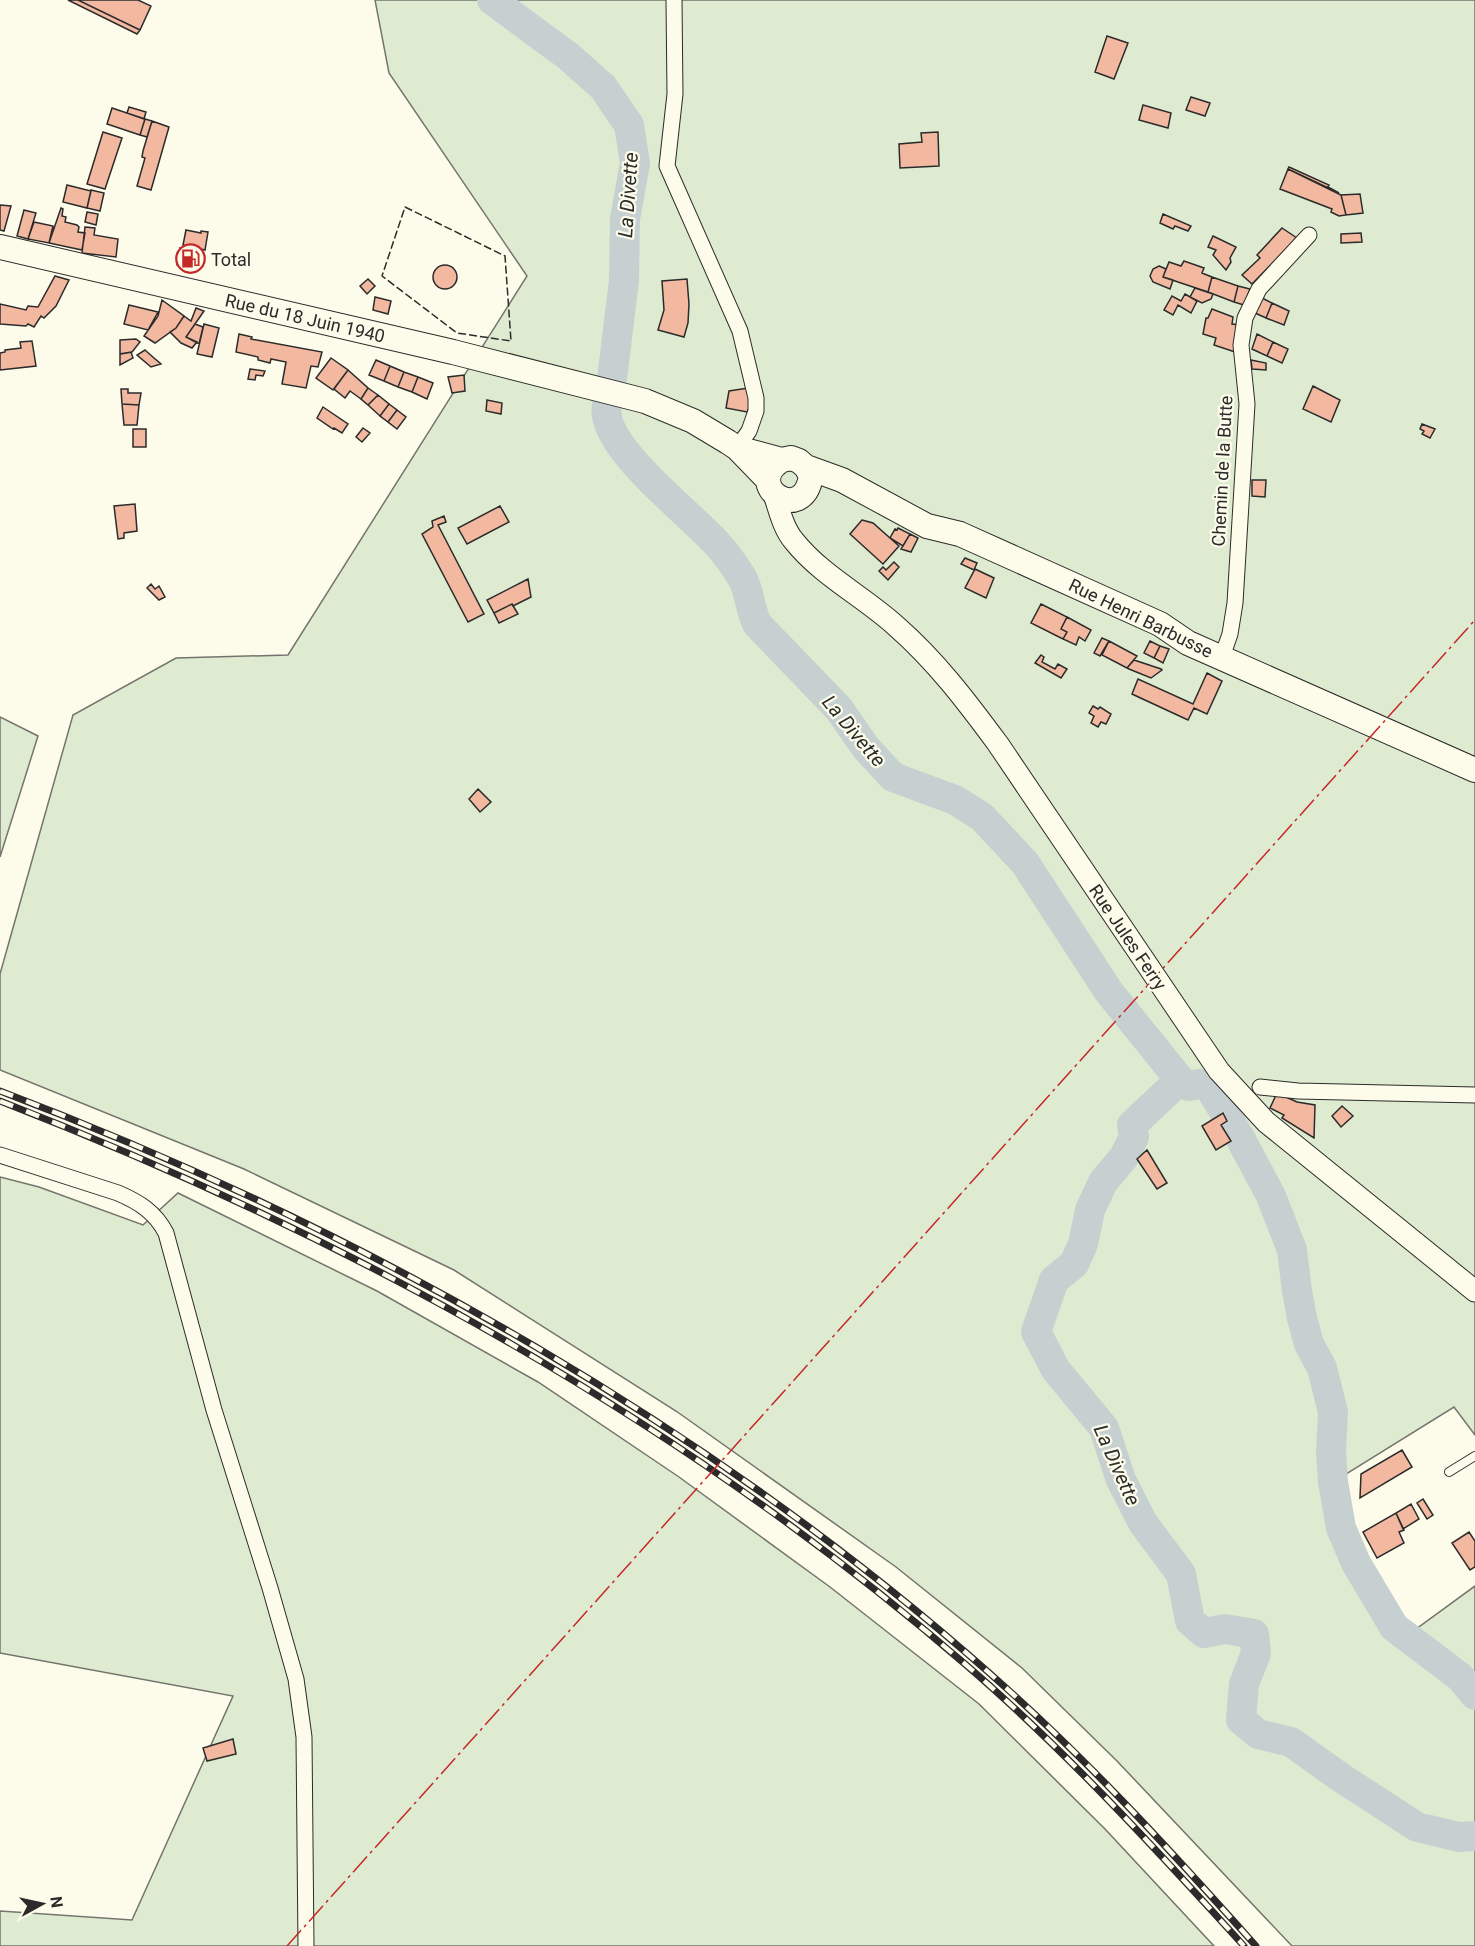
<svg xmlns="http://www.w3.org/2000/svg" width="1475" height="1946" viewBox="0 0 1475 1946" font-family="Roboto,sans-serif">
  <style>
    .green { fill: #deebd1; stroke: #74746e; stroke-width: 1.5 }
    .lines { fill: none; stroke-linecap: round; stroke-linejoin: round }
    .river { stroke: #c7d0d0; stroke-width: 30 }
    .building { fill: #f2b8a0; stroke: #2b2b2b; stroke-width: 1.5 }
    .lane-casing { stroke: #2b2b2b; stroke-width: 10 }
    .street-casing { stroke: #2b2b2b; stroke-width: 17 }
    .secondary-casing { stroke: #2b2b2b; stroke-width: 23 }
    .primary-casing { stroke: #2b2b2b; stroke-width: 26 }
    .lane { stroke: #fdfbea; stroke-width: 8 }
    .street { stroke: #fdfbea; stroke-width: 15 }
    .secondary { stroke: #fdfbea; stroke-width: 21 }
    .primary { stroke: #fdfbea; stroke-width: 24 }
    .rail-casing { stroke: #2b2b2b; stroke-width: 7 }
    .rail { stroke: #fdfbea; stroke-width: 4.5; stroke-dasharray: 14; stroke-linecap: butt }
    .fence { stroke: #2b2b2b; stroke-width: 1.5; stroke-dasharray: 8 3; stroke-linecap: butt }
    .power { stroke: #c62828; stroke-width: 1.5; stroke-dasharray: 21 4.5 3 4.5; stroke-linecap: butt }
    .labels { text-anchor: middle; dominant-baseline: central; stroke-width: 4.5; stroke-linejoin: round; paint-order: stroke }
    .poi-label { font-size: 18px; fill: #2b2b2b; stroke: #fdfbea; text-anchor: start }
    .street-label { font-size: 18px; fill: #2b2b2b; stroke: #fdfbea }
    .water-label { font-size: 20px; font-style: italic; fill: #2b2b2b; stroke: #fdfbea }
  </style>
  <rect width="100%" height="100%" fill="#fdfbea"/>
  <path class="green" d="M375 0H1475V1435L1454 1407 1333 1482 1341 1528 1356 1563 1393 1627 1405 1637 1475 1586V1946H1292L1117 1761 1022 1668 896 1567 676 1411 454 1270 244 1169 0 1070V974L73 715 176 658 288 655 527 276 389 73Z
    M0 717 38 736 0 857Z
    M0 1177 39 1187 143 1225 178 1193 377 1291 538 1382 679 1477 830 1587 979 1704 1105 1829 1214 1946H0V1911L132 1920 233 1696 0 1653Z"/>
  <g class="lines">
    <path class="river" d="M492 0 568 56 603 87 629 125 635 163 625 219 624 280 612 379
      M607 405C598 446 694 516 719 546 727 555 741 574 745 584 750 598 751 611 757 624L839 709 866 748 893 777 955 800 982 817 1025 863 1109 992 1180 1080 1189 1086 1199 1084 1209 1087 1239 1136 1271 1196 1292 1250 1297 1291 1302 1318 1309 1344 1322 1368 1333 1412 1331 1452 1333 1482 1341 1528 1356 1563 1394 1627 1460 1677 1475 1695
      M1180 1080 1132 1125 1134 1137 1124 1157 1103 1182 1090 1210 1083 1244 1074 1264 1054 1280 1036 1332 1056 1370 1104 1428 1121 1480 1143 1523 1181 1574 1190 1621 1204 1633 1225 1629 1254 1634 1256 1653 1244 1684 1241 1720 1258 1734 1291 1742 1340 1777 1417 1827 1459 1837 1475 1836"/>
  </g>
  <path class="building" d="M68 0H78L140 30 137 34Z
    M78 0H138L151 6 140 30Z
    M1107 36 1128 43 1114 79 1095 72Z
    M1191 97 1210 103 1205 116 1186 110Z
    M1143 105 1171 113 1168 128 1139 120Z
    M129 107 146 112 144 119 127 113Z
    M112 108 145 119 140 135 107 124Z
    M145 119 152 121 147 137 140 135Z
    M152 121 169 127 151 190 137 186 145 158 142 157 143 151Z
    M103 132 122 138 105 189 87 184Z
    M938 132 939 166 900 168 899 144 922 142 921 133Z
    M1289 167 1329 185 1328 187 1339 193 1288 169Z
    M1288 169 1341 195 1346 215 1339 216 1331 212 1332 209 1280 189Z
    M67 185 91 191 87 208 63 202Z
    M91 190 104 193 100 211 87 208Z
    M1360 194 1363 213 1346 215 1341 195Z
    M0 205 11 206 4 231 0 230Z
    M61 208 63 209 62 216 66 217 65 222 77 225 79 227 78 232 85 233 82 250 49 243Z
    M24 210 36 213 28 239 17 236Z
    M87 212 98 214 96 225 85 222Z
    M1163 214 1191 226 1188 231 1175 226 1173 229 1160 223Z
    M34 222 53 226 49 243 28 239Z
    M85 227 95 228 94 235 118 239 116 257 82 253Z
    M1282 228 1297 238 1252 284 1242 275 1260 258 1257 255Z
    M186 230 201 233V231L208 232 205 250 183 245Z
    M1361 233 1362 242 1341 243V234Z
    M1213 236 1236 247 1230 258 1231 262 1226 270 1213 255 1216 250 1208 247Z
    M180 248 202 254 198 270 177 265Z
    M1184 261 1204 268 1202 273 1212 277 1208 292 1163 277 1169 262 1181 266Z
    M433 277a12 12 0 1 1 24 0a12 12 0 1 1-24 0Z
    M1159 266 1166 269 1163 277 1173 280 1170 289 1153 282 1150 276 1153 269Z
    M55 276 69 280 56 306 44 318 41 316 34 327 28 324 26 326 0 324V304L26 310 28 306 38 307Z
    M1212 277 1238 286 1234 302 1208 292Z
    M368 279 375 286 367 294 360 286Z
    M687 279 689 304 688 323 684 337 658 330 664 310 662 281Z
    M1238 286 1250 289 1244 305 1234 302Z
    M1195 288 1213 294 1211 299 1202 303 1190 297Z
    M1185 294 1197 301 1191 313 1178 305 1173 315 1164 310 1172 296 1181 301Z
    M375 297 391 301 388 314 373 310Z
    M1260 297 1272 303 1266 318 1255 313Z
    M162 300 184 316 176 328 155 343 144 336 158 316Z
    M1272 303 1289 311 1284 325 1266 318Z
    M129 305 158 312 148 330 124 324Z
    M196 308 204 311 186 337 197 342 192 348 181 343 170 332 176 328 184 316 191 321Z
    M1212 309 1233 317 1232 324 1240 325 1235 352 1214 345 1216 338 1203 334 1206 318H1208Z
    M195 324 203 327 199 344 186 337Z
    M204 324 219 328 212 357 197 354Z
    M239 334 252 337 251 339 322 352 318 367 311 366 306 388 282 384 286 362 271 359 270 363 258 360V357L236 352Z
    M1257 334 1273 342 1267 356 1252 349Z
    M136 339 140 342 132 352 120 354V340Z
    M32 341 36 366 0 370V353L5 352V350L21 348 20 342Z
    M1273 342 1288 349 1282 363 1267 356Z
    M145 350 154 358 161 364 151 367 137 355Z
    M131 352 133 358 120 365V354Z
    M331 358 348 370 333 390 316 378Z
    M376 360 390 366 384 381 369 375Z
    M1251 360 1266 363V370L1252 369Z
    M390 366 404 372 398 387 384 381Z
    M250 369 265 371 263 376 256 375 255 380 248 379Z
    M348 370 368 388 361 399 350 391 345 398 334 389Z
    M404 372 418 377 412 392 398 387Z
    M464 375 465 391 452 393 448 377Z
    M418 377 433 383 427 399 412 392Z
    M1313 386 1340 400 1331 422 1303 409Z
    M368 388 378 395 368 405 361 399Z
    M748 388 750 406 747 412 726 408 729 391Z
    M121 389H128V393H141L139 405 122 404Z
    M378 395 389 404 380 416 368 405Z
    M487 400 502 403 501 414 486 411Z
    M122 404 139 405 137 425H124Z
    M389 404 397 410 388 422 380 416Z
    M323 407 348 424 342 433 334 428 333 429 317 418Z
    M397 410 406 417 397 429 388 422Z
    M1422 424 1435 429 1430 438 1422 434 1424 431 1420 429Z
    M363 428 370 433 362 442 356 437Z
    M133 429H146V447H133Z
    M1252 480H1266L1265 497 1252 496Z
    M135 504 137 531 124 533V538L118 539 114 506Z
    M500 506 509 522 467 544 458 528Z
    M444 516 446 522 438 525 484 614 468 622 422 534 433 527 432 521Z
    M862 520 873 523 899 546 883 564 850 534Z
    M898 528 910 534 903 546 890 538 895 529 897 530Z
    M910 534 918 538 911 552 901 549Z
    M965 558 977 563 974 570 961 564Z
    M894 562 899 567 888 580 879 571 883 567 886 570Z
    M975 569 994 578 986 598 965 588Z
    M528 579 531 597 513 606 512 604 494 613 487 600Z
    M151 584 155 589 159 586 165 597 159 600 147 588Z
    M512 604 518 614 499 623 494 613Z
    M1041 604 1067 617 1061 629 1067 632 1063 639 1031 623Z
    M1067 617 1091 630 1085 641 1079 637 1076 645 1063 639 1067 632 1061 629Z
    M1102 638 1109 641 1100 656 1094 653Z
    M1109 641 1137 656 1127 668 1102 655Z
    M1150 641 1160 646 1154 658 1144 653Z
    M1160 646 1169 649 1163 663 1154 658Z
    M1041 655 1044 657 1042 662 1055 669 1058 664 1067 669 1061 678 1035 663Z
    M1134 660 1161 669 1162 670 1151 678 1129 669 1127 668Z
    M1207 673 1222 681 1207 714 1194 708 1188 720 1132 694 1138 679 1193 704Z
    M1093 706 1098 709 1100 707 1111 714 1106 724 1101 722 1098 727 1091 723 1094 716 1089 713Z
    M478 789 491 802 480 812 469 799Z
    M1277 1093 1297 1102 1315 1105 1314 1138 1282 1118 1284 1115 1270 1108Z
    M1342 1106 1353 1116 1341 1127 1332 1116Z
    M1223 1113 1227 1121 1221 1125 1231 1141 1216 1150 1202 1126Z
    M1147 1150 1167 1183 1157 1189 1137 1159Z
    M1402 1450 1412 1467 1360 1498 1361 1474Z
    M1423 1499 1433 1515 1427 1519 1417 1503Z
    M1411 1504 1419 1519 1403 1529 1396 1513Z
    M1396 1513 1404 1530 1399 1532 1404 1543 1377 1558 1363 1532Z
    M1469 1532 1475 1541V1567L1470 1570 1452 1543Z
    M233 1739 236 1754 207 1761 203 1748Z"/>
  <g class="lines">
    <defs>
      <path id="lane" d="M1449 1472 1475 1456"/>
      <path id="street" d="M674 0 675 94 667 166 740 331 756 398V411L749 431 737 448
        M1222 657 1230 634 1235 603 1247 404 1241 345 1245 318 1259 289 1309 235
        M1260 1087 1298 1091 1475 1095
        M0 1155 118 1193C139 1202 155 1212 166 1233L214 1410 270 1588 296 1679 304 1737 306 1946"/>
      <path id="secondary" d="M774 494C779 509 783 528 794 541 822 576 863 596 896 626 936 661 967 702 998 744L1219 1071 1266 1122 1475 1291"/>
      <path id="primary" d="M0 247 453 352 645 401 693 421 728 442 737 448 768 480
        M737 448 782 460 791 458 799 461 806 467 811 476C803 527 741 485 782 460
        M806 467 842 480 927 526 960 534 1160 624 1188 643 1475 770"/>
    </defs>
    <use href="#lane" class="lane-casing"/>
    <use href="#street" class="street-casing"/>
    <use href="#secondary" class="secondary-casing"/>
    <use href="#primary" class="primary-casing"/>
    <use href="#lane" class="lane"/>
    <use href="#street" class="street"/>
    <use href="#secondary" class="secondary"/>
    <use href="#primary" class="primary"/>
    <defs>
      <path id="rail" d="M0 1091C364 1229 727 1434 1015 1696 1101 1774 1179 1860 1256 1946
        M0 1101C348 1236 681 1419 965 1664 1065 1750 1155 1848 1244 1946"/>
    </defs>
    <use href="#rail" class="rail-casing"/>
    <use href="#rail" class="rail"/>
    <path class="fence" d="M405 207 505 256 511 341 457 333 382 276Z"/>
    <path class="power" d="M287 1946 1475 620"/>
  </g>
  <defs>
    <symbol id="fuel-ring" viewBox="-11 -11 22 22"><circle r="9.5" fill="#fdfbea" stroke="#c62828" stroke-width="1.5"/><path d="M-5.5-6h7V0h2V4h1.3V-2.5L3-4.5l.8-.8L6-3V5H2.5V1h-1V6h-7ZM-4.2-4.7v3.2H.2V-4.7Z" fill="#c62828"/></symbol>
  </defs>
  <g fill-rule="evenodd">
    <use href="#fuel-ring" x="174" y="242" width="33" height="33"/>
  </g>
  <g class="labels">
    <g class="poi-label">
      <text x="211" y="259">Total</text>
    </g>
    <g class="street-label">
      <text transform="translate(305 318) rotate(13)">Rue du 18 Juin 1940</text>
      <text transform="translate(1222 471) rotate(-87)">Chemin de la Butte</text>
      <text transform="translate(1141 618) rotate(26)">Rue Henri Barbusse</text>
      <text transform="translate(1128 937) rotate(56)">Rue Jules Ferry</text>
    </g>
    <g class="water-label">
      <text transform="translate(628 195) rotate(-86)">La Divette</text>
      <text transform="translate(854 731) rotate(50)">La Divette</text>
      <text transform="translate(1117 1465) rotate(66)">La Divette</text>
    </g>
  </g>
  <g transform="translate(42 1904) rotate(82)" stroke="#fdfbea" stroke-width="4.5" paint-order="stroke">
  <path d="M0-4.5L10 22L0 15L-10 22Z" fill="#2b2b2b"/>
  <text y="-9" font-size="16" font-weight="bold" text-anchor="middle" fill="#2b2b2b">N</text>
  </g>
</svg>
